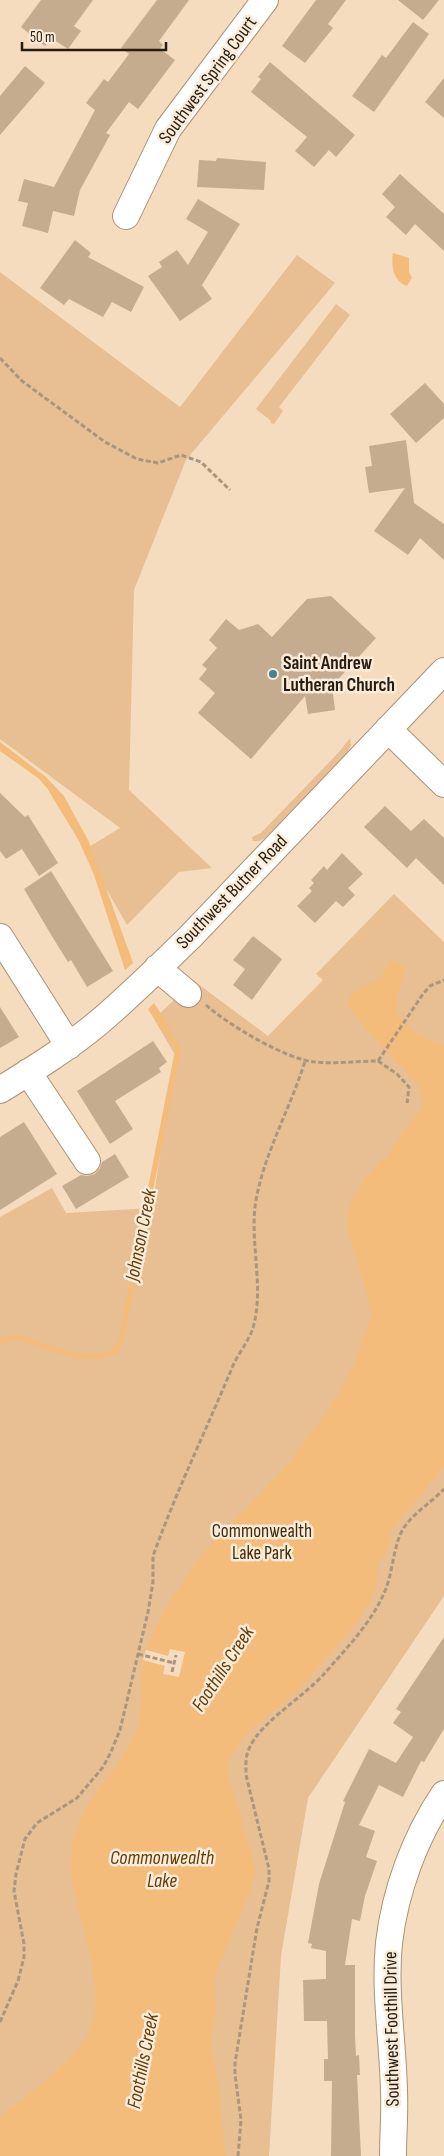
<svg xmlns="http://www.w3.org/2000/svg" width="444" height="2156" viewBox="0 0 444 2156" font-family="'Sofia Sans Condensed',sans-serif">
  <style>
    .green { fill: #e7bf92 }
    .water { fill: #f3bc7a }
    .pier { fill: #f6dcbe }
    .lines { fill: none; stroke-linecap: round; stroke-linejoin: round }
    .stream { stroke: #f3bc7a; stroke-width: 5.5 }
    .building { fill: #c5ac8f }
    .minor-casing { stroke: #ab9276; stroke-width: 28 }
    .path { stroke: #aa967f; stroke-width: 3; stroke-dasharray: 5 2.5; stroke-linecap: butt }
    .minor { stroke: #fff; stroke-width: 26 }
    .poi-dot { fill: #428296; stroke: #fbebd9; stroke-width: 2 }
    .labels { text-anchor: middle; dominant-baseline: central; stroke-width: 5; stroke-linejoin: round; paint-order: stroke }
    .street-label { font-size: 19px; fill: #261d12; stroke: #fbebd9 }
    .poi-label { font-size: 19px; font-weight: bold; fill: #261d12; stroke: #fbebd9; text-anchor: start }
    .park-label { font-size: 19px; fill: #412b0e; stroke: #fbebd9 }
    .water-label { font-size: 20px; font-style: italic; fill: #623e09; stroke: #fbebd9 }
  </style>
  <rect width="100%" height="100%" fill="#f6dcbe"/>
  <path class="green" d="M297 255 335 283 186 460 134 590 129 790 212 868 179 872 127 925 84 850 120 828 0 739V272L180 407Z
    M336 304 350 315 279 407 283 411 274 424 270 423 271 421 256 409Z
    M350 738 351 745 348 752 265 838 259 841H253L252 837 261 833 339 752Z
    M394 894 444 942V1596L308 1798 281 1956 269 2156H0V1217L52 1188 66 1213 152 1208 175 1055 154 1019 194 981 268 1036 323 980 316 974Z"/>
  <path class="water" d="M393 253 409 258V272L412 278 407 286C393 281 391 266 393 253Z
    M0 742 46 777 64 796 88 840 97 863 133 963 125 970 94 875 79 841 47 788 38 778 0 751Z
    M389 961 400 963 405 968 398 994V1016C411 1029 425 1042 444 1046V1467L389 1532 390 1545 378 1564 375 1592 369 1604 353 1627 295 1693 248 1731 229 1759 228 1774 250 1849 255 1865V1878L214 1978 216 2003 211 2043 220 2097 225 2156H0V2117C27 2094 76 2062 90 2030 104 1997 88 1947 80 1914 73 1887 67 1863 74 1835 86 1792 126 1766 139 1724L143 1660 156 1625 172 1598 204 1552 292 1460 340 1392 354 1365 371 1317 368 1296 348 1232 347 1216 351 1200 366 1177 387 1156 423 1105 419 1085 367 1030 347 1005 350 995 381 977Z
    M154 1003 169 1026 163 1033 148 1009Z"/>
  <path class="pier" d="M170 1649 185 1652 179 1677 163 1674 165 1666 143 1660 146 1650 168 1656Z"/>
  <g class="lines">
    <path class="stream" d="M0 1341 17 1337 45 1347 77 1356H103L115 1352 121 1340 178 1049 163 1024"/>
  </g>
  <path class="building" d="M41 0H93L74 26 81 31 68 49 51 38 45 46 21 27Z
    M157 0H189L159 41 163 45 160 49 175 60 138 109 129 102 106 133 110 135 80 190 74 216 53 211 48 233 22 226 28 203 18 201 24 179 54 187 95 110 86 103 104 79 108 82 129 54 121 48Z
    M316 0H346L328 24 333 28 305 63 282 46Z
    M398 0H439L423 20Z
    M413 22 429 34 374 112 352 96 382 55 386 58Z
    M270 62 355 135 336 157 329 150 314 167 295 151 307 137 251 92 261 79 258 77Z
    M25 66 45 83 0 135V96Z
    M444 78V118L425 102Z
    M217 158 266 162 264 190 197 187 199 160 216 161Z
    M400 174 444 214V251L415 224 406 235 386 217 395 207 382 194Z
    M198 199 240 224 202 285 212 299 180 321 148 276 162 267 159 262 177 250 188 265 208 232 186 219Z
    M75 240 91 253 88 257 144 287 131 312 112 302 103 317 69 299 64 305 40 288Z
    M425 383 444 404V418L416 443 390 414Z
    M406 440 414 503 444 524V560L420 538 408 555 374 531 405 488 369 493 365 467 372 466 369 446Z
    M331 596 376 638 332 686 335 710 308 714 305 696 251 759 198 713 215 693 199 679 207 669 202 665 217 648 209 640 226 619 239 630 258 624 272 637 307 599Z
    M0 793 25 817 28 815 58 863 39 876 22 849 6 859 0 851Z
    M385 806 411 831 424 819 444 838V885L416 858 407 868 364 827Z
    M342 853 363 874 348 888 355 895 343 907 336 901 315 923 297 906 312 891 309 888 314 883 311 880 324 866 327 870Z
    M51 871 113 971 87 987 71 960 68 962 53 938 24 889Z
    M253 936 282 959 252 1000 233 985 245 969 233 960Z
    M0 1007 19 1037 0 1048Z
    M153 1041 167 1062 159 1068 161 1072 115 1101 133 1129 110 1144 77 1091Z
    M24 1122 57 1174 0 1210V1137Z
    M115 1154 129 1177 76 1209 62 1186 81 1175 87 1176 95 1174 100 1168 102 1162Z
    M444 1637V1729L424 1762 421 1761 403 1797 379 1785 359 1825 375 1831 366 1857 377 1861 365 1896 360 1921 352 1919 345 1965H355V2036L356 2056 359 2055 360 2075H357L361 2156H331L332 2081H324V2059H328L327 2021H304L303 1980 326 1979V1951L311 1948 312 1944 308 1943 319 1884 345 1802 343 1801 369 1749 396 1763 413 1737 393 1723 401 1712 396 1709Z"/>
  <g class="lines">
    <defs>
      <path id="minor" d="M126 216 168 129 265 0
        M388 729 444 784
        M0 937 69 1046
        M157 968 188 994
        M28 1072 87 1161
        M0 1090C34 1069 68 1048 98 1023 130 996 160 966 190 937L444 671
        M393 2156C393 2134 395 2113 394 2091 393 2042 384 1992 389 1943 395 1891 415 1837 444 1794"/>
    </defs>
    <use href="#minor" class="minor-casing"/>
    <path class="path" d="M0 358 22 381 105 442 137 459 158 463 181 455 201 462 230 490
      M206 1005C227 1024 287 1060 315 1062 336 1064 357 1061 378 1061L423 994 430 986 444 980
      M378 1061 397 1074 409 1087 407 1103
      M138 1654 174 1663
      M172 1672 176 1655
      M0 2022 18 1981 24 1957V1944L14 1891 16 1874 25 1839 37 1823 77 1798 103 1767 110 1754 120 1730 148 1612 153 1582V1556C176 1492 206 1430 232 1368 238 1353 251 1339 254 1324 264 1283 249 1241 256 1200 265 1151 291 1107 305 1061
      M238 2156 241 2120 235 2075V2063L257 1928 269 1881V1869L246 1775C246 1766 245 1757 249 1749 260 1722 304 1697 324 1674 346 1649 372 1622 385 1591 393 1572 393 1547 403 1529 413 1513 432 1502 444 1489"/>
    <use href="#minor" class="minor"/>
  </g>
  <circle class="poi-dot" cx="273" cy="674" r="5"/>
  <g class="labels">
    <g class="street-label">
      <text transform="translate(208 80) rotate(-54)">Southwest Spring Court</text>
      <text transform="translate(232 892) rotate(-46)">Southwest Butner Road</text>
      <text transform="translate(392 2029) rotate(-91)">Southwest Foothill Drive</text>
    </g>
    <g class="poi-label">
      <text x="283" y="663">Saint Andrew<tspan x="283" dy="22">Lutheran Church</tspan></text>
    </g>
    <g class="park-label">
      <text x="262" y="1531">Commonwealth<tspan x="262" dy="22">Lake Park</tspan></text>
    </g>
    <g class="water-label">
      <text transform="translate(141 1235) rotate(-79)">Johnson Creek</text>
      <text transform="translate(223 1669) rotate(-57)">Foothills Creek</text>
      <text x="162" y="1858">Commonwealth<tspan x="162" dy="23">Lake</tspan></text>
      <text transform="translate(143 2061) rotate(-79)">Foothills Creek</text>
    </g>
  </g>
  <path d="M22 42v8h144v-8" fill="none" stroke="#261d12" stroke-width="2.5"/>
  <text x="30" y="42" font-size="15" fill="#261d12" stroke="#fbebd9" stroke-width="4" paint-order="stroke">50 m</text>
</svg>
